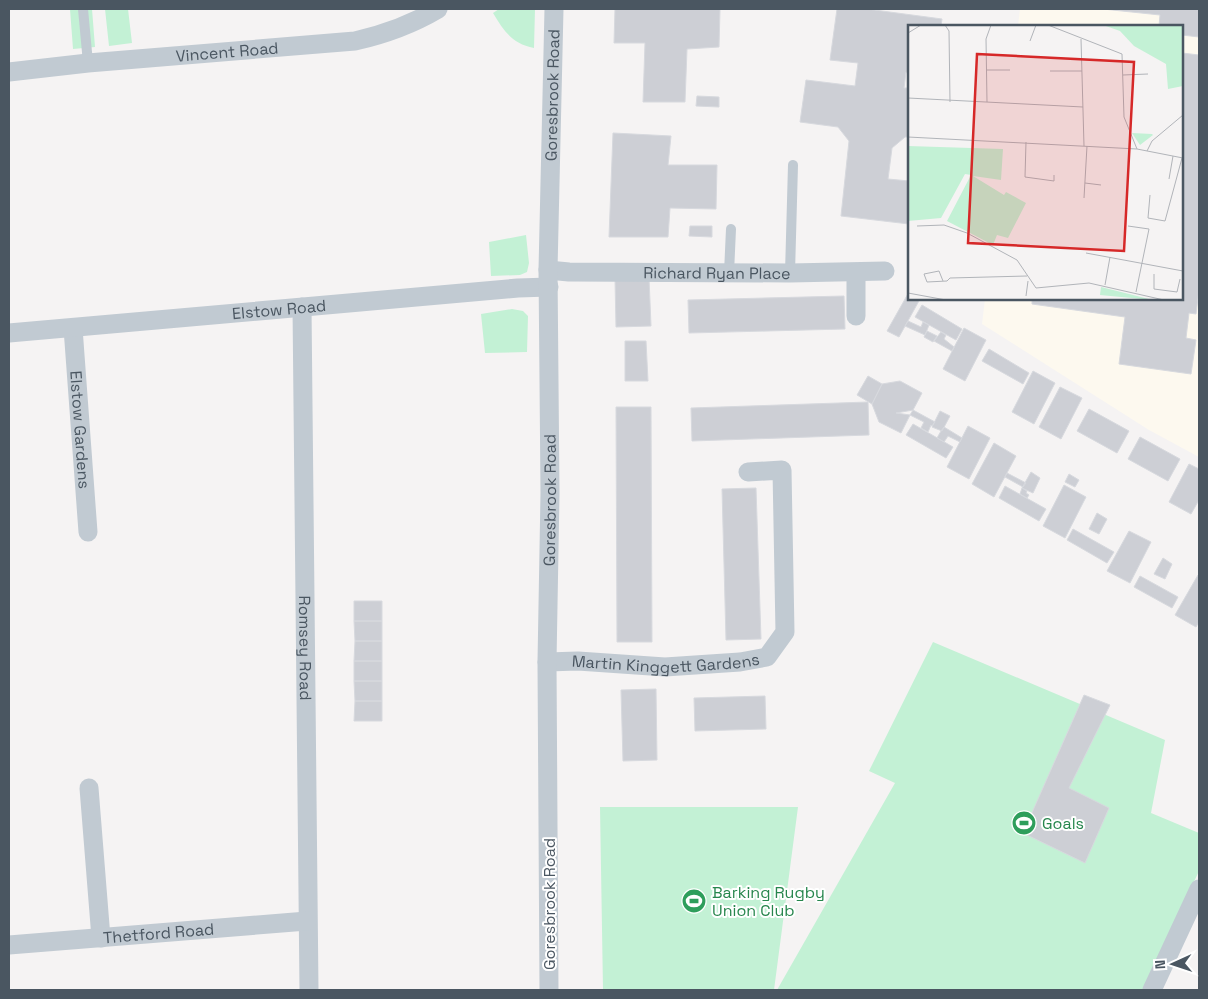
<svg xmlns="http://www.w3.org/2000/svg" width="1208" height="999" viewBox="0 0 1208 999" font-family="'Space Grotesk',sans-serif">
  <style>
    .commercial { fill: #fdf9ef }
    .green { fill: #c3f1d5 }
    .building { fill: #cdcfd5; stroke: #d7d9de }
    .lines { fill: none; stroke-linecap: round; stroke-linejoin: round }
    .lane { stroke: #c1cad2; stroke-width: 10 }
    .street { stroke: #c1cad2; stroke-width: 19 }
    .labels { text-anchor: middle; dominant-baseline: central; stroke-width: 4; stroke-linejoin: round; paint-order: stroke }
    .street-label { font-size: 16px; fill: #4a5661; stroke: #fff }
    .leisure-label { font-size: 16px; fill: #27864d; stroke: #fff; text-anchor: start }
    .inset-road { fill: none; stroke: #b1b4b9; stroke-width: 1 }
    .view { fill: #d62828; fill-opacity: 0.15; stroke: #d62828; stroke-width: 2.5 }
    .inset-edge { fill: none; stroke: #4a5661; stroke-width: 2.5 }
  </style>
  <rect width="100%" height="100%" fill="#f5f3f3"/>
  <path class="commercial" d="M1020 9H1199V457L1149 430 982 324 985 299H1182V26H1018Z"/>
  <path class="green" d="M70 9H92L95 47 73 49Z
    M105 9H128L132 43 109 46Z
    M499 9H535L534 48C512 44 504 31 493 13Z
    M526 235 529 263 527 272 520 275 491 276 489 242Z
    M512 309 523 311 528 316 527 352 485 353 481 314Z
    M933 642 1165 740 1151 813 1199 833V871L1143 990H777L895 783 869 771Z
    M600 807H798L774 990H603Z"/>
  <path class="building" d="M615 9H720L719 47 687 49 685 102H643L645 43H614Z
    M837 9H867L942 19 941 26H909V73L906 72 904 88H909V137H905L892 148 888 179 909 181V224L841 216 849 141 838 127 800 122 806 80 855 86 858 63 830 60Z
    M1103 9H1199V37L1182 35V26H1159L1160 15Z
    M1182 53 1199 55V290L1196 314 1189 313 1186 338 1196 340 1191 374 1119 364 1125 317 1032 304V299H1182Z
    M697 96 719 97V107L696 106Z
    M613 133 671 136 668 165H717L716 209 670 208 668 237H609Z
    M690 226H712V237L689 236Z
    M649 278 651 326 616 327 615 279Z
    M909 292V299H920L899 337 887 331Z
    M844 296 845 329 689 333 688 300Z
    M922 305 962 329 956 340 915 317Z
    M908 321 921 327 923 322 929 325 925 335 905 326Z
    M964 328 986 340 965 381 943 369Z
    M927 331 937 336 933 342 924 337Z
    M941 332 946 335 944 339 954 347 952 351 934 341Z
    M625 341H646L648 381H625Z
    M989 349 1029 373 1023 384 982 361Z
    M1033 371 1055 383 1034 424 1012 412Z
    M868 376 882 384 872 404 857 395Z
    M900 381 922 393 913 410 896 413 910 415 901 433 879 422 872 404 882 384Z
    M1060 387 1082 398 1061 439 1039 427Z
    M868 402 869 435 692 441 691 408Z
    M616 407H651L652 642H617Z
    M1089 409 1129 431 1117 453 1077 431Z
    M913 410 935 422 932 426 931 425 928 432 921 428 924 422 910 415Z
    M940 411 950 416 942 431 932 427Z
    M913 424 953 447 946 458 906 435Z
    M968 426 990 438 969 479 947 467Z
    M944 427 962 438 960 442 948 436 944 442 937 438 941 431Z
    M1140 437 1180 459 1168 481 1128 459Z
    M994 443 1016 456 994 497 972 484Z
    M1189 464 1199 469V500L1191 514 1169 502Z
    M1031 472 1040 478 1033 493 1022 488Z
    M1007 473 1026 483 1023 487 1005 477Z
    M1069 474 1079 480 1075 487 1065 482Z
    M1064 485 1086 497 1065 538 1043 526Z
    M1005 486 1046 509 1039 521 999 498Z
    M756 488 761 639 726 640 722 489Z
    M1022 488 1027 491 1026 493 1029 495 1027 498 1020 494Z
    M1097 513 1107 519 1099 534 1089 529Z
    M1073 529 1114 552 1107 563 1067 540Z
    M1129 531 1151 542 1130 583 1107 571Z
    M1163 558 1172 564 1165 579 1154 574Z
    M1198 575 1199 576V622L1196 627 1175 615Z
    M1140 576 1178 597 1172 608 1134 587Z
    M354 601H382V621H354Z
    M354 621H382V641H355Z
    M355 641H382V661H354Z
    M354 661H382V681H354Z
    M354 681H382V701H355Z
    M656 689 657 760 623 761 621 690Z
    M1084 695 1110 705 1069 788 1109 808 1085 863 1023 833Z
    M765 696 766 729 695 731 694 698Z
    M355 701H382V721H354Z"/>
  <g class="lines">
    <path class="lane" d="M83 9 88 63
      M729 273 731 229
      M790 273 793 165"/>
    <g class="street">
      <path id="s1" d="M9 72 88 63 355 41C386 34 411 25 438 9"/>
      <path id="s2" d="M548 270 569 272 790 273 885 271"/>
      <path d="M856 273V316"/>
      <path id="s3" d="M302 307 309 990"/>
      <path id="s4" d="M73 328 88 532"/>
      <path id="s5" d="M9 333 518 288 549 287"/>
      <path id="s6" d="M547 662 578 661 665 667 740 662 767 657 785 632 782 470 748 472"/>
      <path d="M89 788 101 938"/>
      <path id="s7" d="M9 945 307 921"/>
      <path id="s8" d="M549 990 547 662 550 493 548 270 554 9"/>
      <path d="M1152 990 1199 889"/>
    </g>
  </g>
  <defs>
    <symbol id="stadium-disc" viewBox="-11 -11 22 22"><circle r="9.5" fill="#2e9e5b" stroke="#fff"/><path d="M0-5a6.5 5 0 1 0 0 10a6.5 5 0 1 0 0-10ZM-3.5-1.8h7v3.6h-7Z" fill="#fff"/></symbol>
  </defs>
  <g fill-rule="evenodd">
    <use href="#stadium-disc" x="1010" y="809" width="28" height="28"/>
    <use href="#stadium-disc" x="680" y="887" width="28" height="28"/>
  </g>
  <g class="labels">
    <g class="street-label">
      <text stroke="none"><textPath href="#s1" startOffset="219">Vincent Road</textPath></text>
      <text stroke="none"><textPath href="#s8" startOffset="895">Goresbrook Road</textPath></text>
      <text stroke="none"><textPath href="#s2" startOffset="169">Richard Ryan Place</textPath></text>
      <text stroke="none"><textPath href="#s5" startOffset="271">Elstow Road</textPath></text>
      <text stroke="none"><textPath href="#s4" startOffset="102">Elstow Gardens</textPath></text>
      <text stroke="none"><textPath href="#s8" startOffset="490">Goresbrook Road</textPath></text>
      <text stroke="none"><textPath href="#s3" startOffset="341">Romsey Road</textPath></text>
      <text stroke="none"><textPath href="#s6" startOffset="119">Martin Kinggett Gardens</textPath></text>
      <text transform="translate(549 904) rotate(-90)">Goresbrook Road</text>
      <text stroke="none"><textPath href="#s7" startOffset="150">Thetford Road</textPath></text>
    </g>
    <g class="leisure-label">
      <text x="1042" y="823">Goals</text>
      <text x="712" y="892">Barking Rugby<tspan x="712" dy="18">Union Club</tspan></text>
    </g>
  </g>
  <g transform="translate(908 25)">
    <rect width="275" height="275" fill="#f5f3f3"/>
    <path d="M195 0H275V61L260 64 258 39 226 21 212 6ZM224 108 244 109 245 110 232 120ZM0 121 95 124 93 155 65 151 96 170 98 167 118 178 100 213 89 210 85 220 39 196 63 150 57 149 33 193 0 196ZM193 262 245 275 192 270Z" fill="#c3f1d5"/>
    <path class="inset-road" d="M37 0 41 6 42 77M140 0 214 29 216 92 229 124M0 8 13 0M173 14 176 121M122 16 128 0M78 45H102M142 46H174M215 50 240 49M0 73 175 82M79 77 78 14 83 0M0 112 229 124 275 133M118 117 117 152 146 156V150M239 126 244 116 275 90M261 154 265 131M177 158 193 160M242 170 240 193 257 196 274 133M176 173 179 121M9 201 36 200 59 208 109 235 128 263 181 258 256 275M220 201 241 204 228 267M178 228 275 246M246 249V264L269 267 272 254M35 256 31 246 16 249 19 257 39 256 42 253 119 251M197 260 202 232M0 268 38 275M118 271 120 256M138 275H182M181 275H219"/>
    <path class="view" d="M69 29 226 37 216 226 60 218Z"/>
    <rect width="275" height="275" class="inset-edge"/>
  </g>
  <rect width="1208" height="999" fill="none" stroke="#4a5661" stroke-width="20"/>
  <g transform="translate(1173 964) rotate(267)" stroke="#ffffff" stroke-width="4" paint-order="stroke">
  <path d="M0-4L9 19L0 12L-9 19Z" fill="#4a5661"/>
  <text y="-8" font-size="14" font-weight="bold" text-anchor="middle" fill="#4a5661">N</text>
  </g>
</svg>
